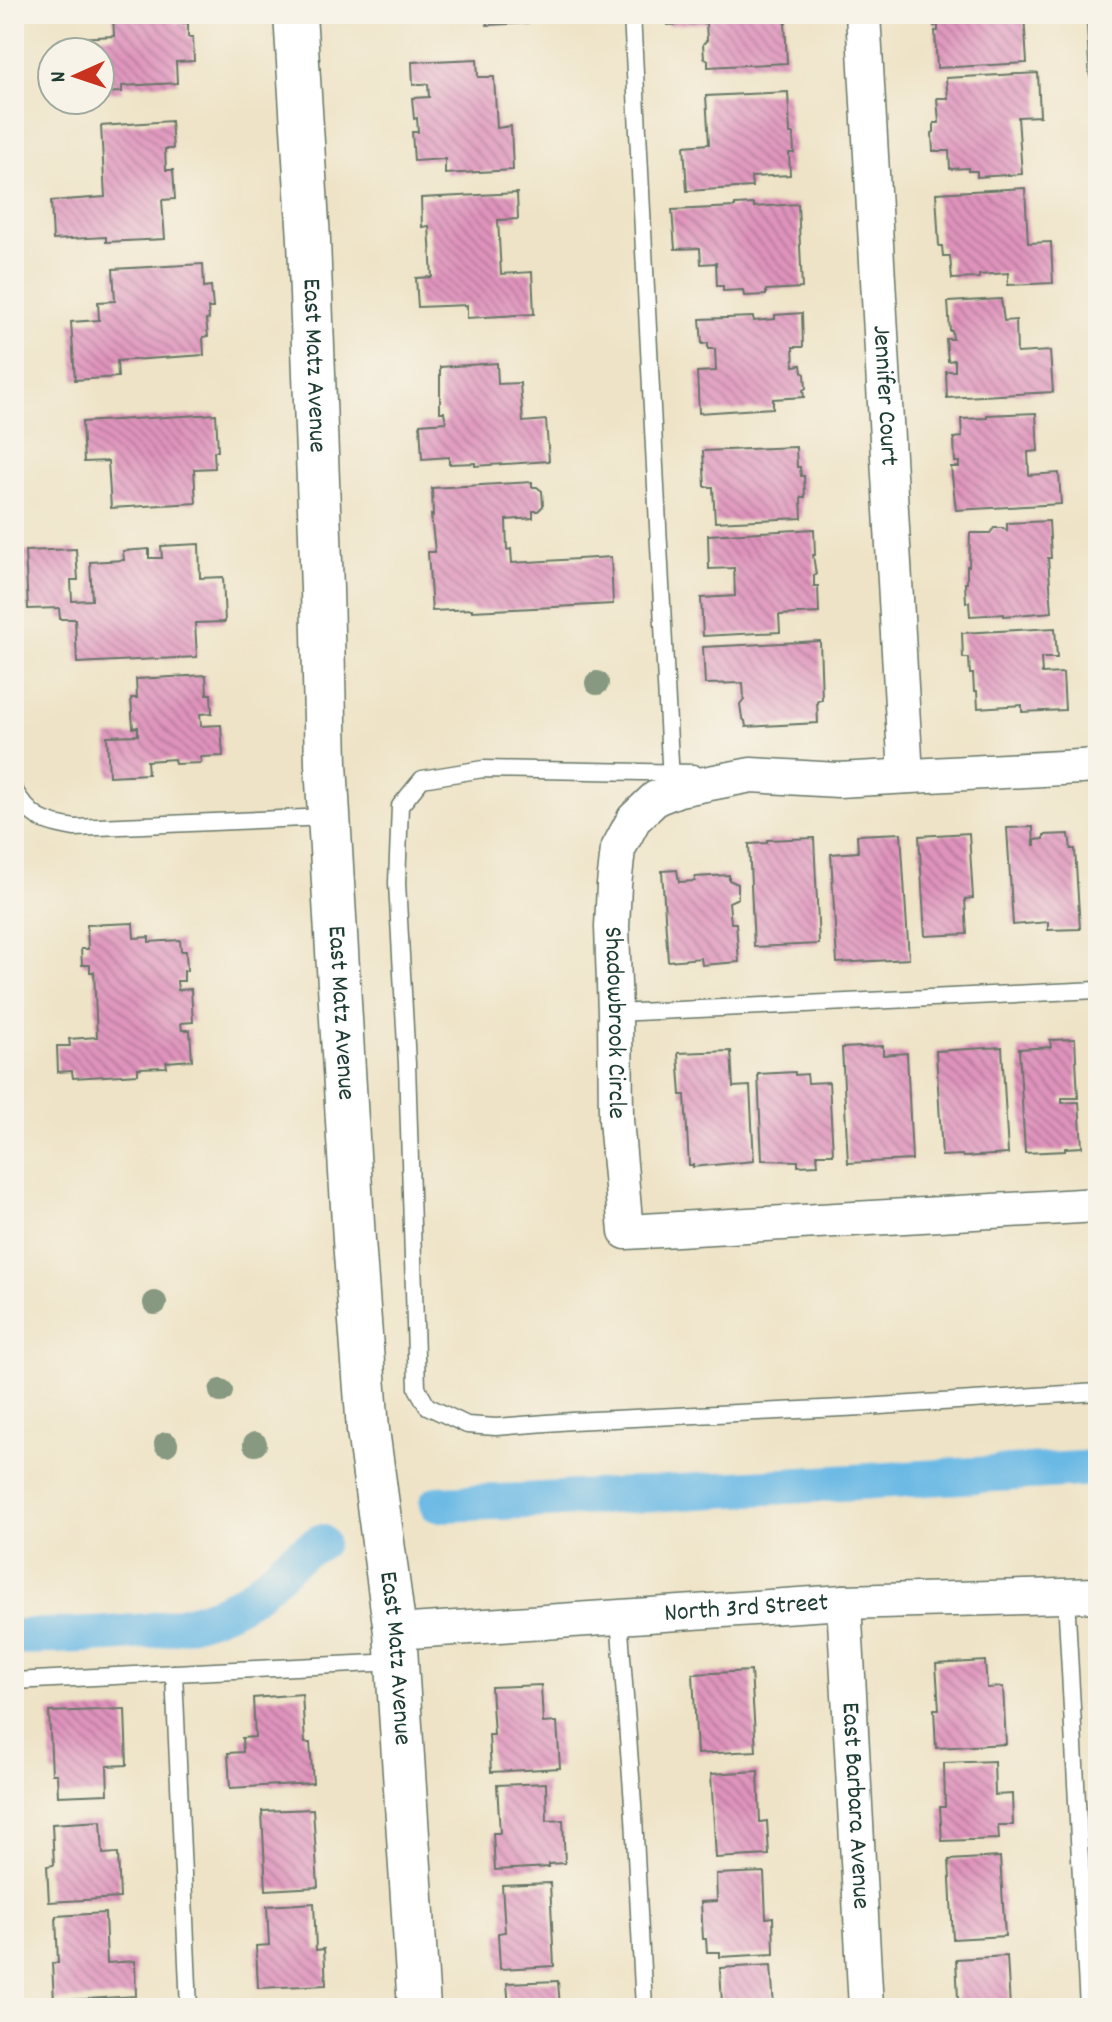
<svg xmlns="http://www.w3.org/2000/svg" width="1112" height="2022" viewBox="0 0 1112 2022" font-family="Dekko,sans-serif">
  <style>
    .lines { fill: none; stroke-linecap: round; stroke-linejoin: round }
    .canal { stroke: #6bb9e5; stroke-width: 36 }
    .building { fill: url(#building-back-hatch) }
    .service-casing { stroke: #677767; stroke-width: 19 }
    .minor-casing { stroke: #677767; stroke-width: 37 }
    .tertiary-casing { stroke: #677767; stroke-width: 45 }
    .service { stroke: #fff; stroke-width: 16 }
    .minor { stroke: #fff; stroke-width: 34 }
    .tertiary { stroke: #fff; stroke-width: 42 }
    .tree { fill: #879981 }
    .labels { text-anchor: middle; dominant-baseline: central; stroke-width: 6; stroke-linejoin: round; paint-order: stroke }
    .street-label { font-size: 26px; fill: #1f3d34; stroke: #f7f3e8 }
  </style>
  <defs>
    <pattern id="building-back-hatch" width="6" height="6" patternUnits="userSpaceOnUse" patternTransform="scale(2)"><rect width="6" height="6" fill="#df93bc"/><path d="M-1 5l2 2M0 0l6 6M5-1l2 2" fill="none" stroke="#b4799a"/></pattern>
  </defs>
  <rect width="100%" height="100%" fill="#f7f3e8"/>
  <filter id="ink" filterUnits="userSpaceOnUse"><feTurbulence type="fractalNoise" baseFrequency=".0125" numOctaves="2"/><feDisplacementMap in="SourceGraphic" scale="16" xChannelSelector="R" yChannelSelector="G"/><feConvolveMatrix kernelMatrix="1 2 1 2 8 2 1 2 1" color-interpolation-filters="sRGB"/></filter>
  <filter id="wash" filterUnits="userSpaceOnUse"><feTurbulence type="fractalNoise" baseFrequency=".006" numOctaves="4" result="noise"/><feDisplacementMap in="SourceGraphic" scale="32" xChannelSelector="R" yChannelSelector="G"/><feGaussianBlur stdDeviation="1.8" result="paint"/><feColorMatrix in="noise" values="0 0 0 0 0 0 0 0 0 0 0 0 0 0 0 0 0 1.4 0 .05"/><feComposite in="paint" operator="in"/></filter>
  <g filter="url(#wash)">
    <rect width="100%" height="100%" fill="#eee3c6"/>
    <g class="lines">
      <path class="canal" d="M437 1504 526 1501 1098 1468
        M14 1637C88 1634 183 1640 248 1598 265 1587 279 1571 295 1558 303 1552 312 1547 320 1542"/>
    </g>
    <g id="blocks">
      <path class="building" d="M113 14H174L175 23H188V37H193L194 61 176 62 177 83 122 86V92L100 93V52H79L78 38 114 36Z
        M486 14H527L528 23 487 25Z
        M666 14H786V22H785L787 63 708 67V60L704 58 703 44 707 40 706 23 667 25Z
        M933 14H1024L1027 63 937 68 935 31H938V25L934 26Z
        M477 59 478 77H494L497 128 511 126 513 170 445 174V159L414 161 412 132H418L417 118 414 119 412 98 429 97 428 84 413 85 412 62Z
        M1038 73 1040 116 1018 117 1022 174 977 177V171H968V168L950 169 949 151H933L932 133 934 132V123H939L937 98H948L946 78Z
        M788 92 790 134H793L794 153H789L790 175 751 177 752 187 687 191 684 146 709 144 706 96Z
        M171 121 173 149H165L166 170H173L175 199 162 200 165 239 106 242V237L53 240 51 201 105 197 101 126Z
        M1025 188 1028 243 1051 242 1053 283 1008 285V273L979 275V278L952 279 950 256H943L942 246H939L936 193Z
        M517 193 518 219 498 220 501 274 532 272 534 314 467 318V305L418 307 416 278 432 277 429 226 422 227 421 198Z
        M754 204V207L798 204 802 288 766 290V295L744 296 743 290 723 291V286H717L716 263 701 264 700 248 675 249 672 210 735 207V205Z
        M203 264 204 287 211 286 213 308H208L209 319 206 320 208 336 203 337 204 355 117 361 118 377 75 380 71 322 99 320 98 302 115 301 113 269Z
        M1001 299 1004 321 1016 320 1017 353 1050 351 1053 392 947 398 946 371H955V360L948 361 946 339H953L952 331H950L948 302Z
        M802 313 803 347H793L794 366 801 365 802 372 805 374 806 388 803 390 804 397 773 399V408L699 413 697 372 716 371 715 349H708V343L702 344 700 319 753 317 754 321 775 319V315Z
        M497 363 498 384 520 383 523 422 546 420 549 461 475 466V463L449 464V457L422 459 420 424 446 422 444 412H440V367Z
        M1036 413 1038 451 1028 452 1029 475 1059 473 1061 504 956 510 951 467H959V462H955L954 438 962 437 961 419 987 418V415Z
        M216 414 218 451H214L215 468 194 469 196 503 111 508 108 461 84 462 82 422Z
        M796 447 797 467H800L801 476H804L805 497H801L802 518 715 522 713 487H705L703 451Z
        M532 482V487H537L542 491 543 506 538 511H533V518L506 520 507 550 511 549 512 563 611 557 613 604 472 611V609L432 611 428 552H435L431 515 433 516 432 488Z
        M1049 521 1051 558H1048L1052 612 1004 616V614L970 616 969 602H966L965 583H967V566H969L970 533H990L994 528H1003L1007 531V523Z
        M814 529 815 555H813L816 575H814V586H818L819 613 779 615 780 632 703 636 701 598 735 596 734 568 709 569 708 535Z
        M199 544 200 578 223 577 225 622 195 623 197 657 77 663 75 619H60L59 608 28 609 25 551 76 549 78 580H71L72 601 92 600 90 562 124 560 123 551 149 549V558H162L161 546Z
        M1055 628 1057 658H1041L1042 674 1063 673 1065 710 1022 712V705L978 708 977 691H974L973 674H970L969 658H963L962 633Z
        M820 641 822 700 817 701 818 723 746 727 745 721 742 718 740 704 744 699 743 683 705 684 703 647Z
        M206 675 207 694H211L212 713 200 714 201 726 221 725 223 756 201 757V763L175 764 174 759 147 761 148 774 109 776 107 736 138 735V727L133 728 131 698H137L136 679Z
        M1033 827 1034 845H1035V840L1044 839V835L1069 834 1071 849H1075L1080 929 1048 930V922L1013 925 1007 828Z
        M901 833 909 959 837 963 831 854 858 852 857 835Z
        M969 833 973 898 965 899 967 934 925 936 919 836Z
        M814 838 819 944 754 947 749 844 767 843V840Z
        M677 870 679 882 695 881V877L729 875V880L738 884V898L729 902 731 923H736L739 962 702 965 701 958 668 961 662 871Z
        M133 923 134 938 149 937V942L180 940 181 951H186L187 971H184V981H177L178 990 191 989 193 1022 181 1023 182 1030H190L192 1060 166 1062 167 1067 138 1068V1074L73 1078 72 1071 58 1072 57 1046H70L69 1039 97 1037 94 972H90V965H82L81 949H88L87 925Z
        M1075 1039 1078 1098H1062V1103L1079 1102 1082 1147 1065 1148V1151L1025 1153 1019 1049 1051 1047 1050 1040Z
        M883 1046V1055L907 1053 912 1160 848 1163 842 1048Z
        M1002 1047 1008 1154 963 1157 962 1155 942 1156 936 1051Z
        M731 1051 733 1087 750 1086 754 1161 693 1167V1165H689L685 1095H681L678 1053Z
        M795 1072V1075L807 1074 808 1083 829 1082 833 1154H817L818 1165 798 1166V1161L762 1160 758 1074Z
        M985 1661 987 1688 1003 1687 1006 1744 936 1748 934 1709H939L936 1664Z
        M751 1671 756 1751 697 1754 693 1674Z
        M541 1685 543 1723 557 1722 560 1768 491 1772 489 1735H494L491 1687Z
        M302 1694 305 1743H310L313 1783 230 1788 228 1753 243 1752 242 1738 255 1737 253 1698Z
        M125 1709 127 1765 107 1766 108 1794 58 1796 57 1774H52L49 1712Z
        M994 1761 995 1795 1012 1794 1013 1825H998L999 1839 942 1841 940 1807H945L944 1763Z
        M758 1771 760 1822 767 1821 769 1855 716 1858 711 1774Z
        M546 1783 547 1821 563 1820 565 1863 549 1864V1867L495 1870 493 1833H500L497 1785Z
        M313 1809 318 1887 266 1890 262 1811Z
        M101 1821 103 1854 118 1853 120 1898 49 1902 47 1866 54 1865 52 1824Z
        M1000 1857 1005 1936 953 1939 949 1860Z
        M764 1872 766 1918 773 1917 774 1954 720 1957V1952H707L706 1939H703L701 1902 717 1901 716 1874Z
        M550 1883 554 1966 500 1969 498 1933 505 1932 502 1885Z
        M314 1903 316 1950 324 1949 326 1985 258 1988 256 1946 269 1945 267 1906Z
        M105 1913 107 1963 135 1961 136 1996 54 2001 52 1963H58L56 1916Z
        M1007 1956 1010 2008H951V2000L958 1999 956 1959Z
        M771 1965 774 2008H708V2005L722 2004 720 1968Z
        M558 1981 560 2008H509L507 1983Z"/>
    </g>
  </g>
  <g filter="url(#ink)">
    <use href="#blocks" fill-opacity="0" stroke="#677767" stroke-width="2"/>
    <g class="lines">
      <defs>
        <path id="service" d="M632 14 671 782
          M1095 14 1098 74
          M694 773 483 769 422 779 400 806 397 883 407 1064 417 1388 427 1406 467 1425 496 1427 572 1421 864 1407 1098 1392
          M14 790C31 818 43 823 75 828L328 817
          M615 1013 1098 990
          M1066 1596 1088 2008
          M619 1617 634 1817 644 2008
          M174 1673 189 2008
          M14 1681 396 1662"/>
        <g id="minor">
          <path id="s1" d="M863 14 906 776"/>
          <path id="s2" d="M1098 766 838 780 751 775 679 789 656 798 634 819 618 849 614 885 612 927 615 1013 616 1120 626 1232 1098 1205"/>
          <path id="s3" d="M844 1602 866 2008"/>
          <path id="s4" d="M395 1632 844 1602 1098 1595"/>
        </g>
        <g id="tertiary">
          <path id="s5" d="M295 14 309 240 322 589 326 764 354 1240 368 1430 395 1632 419 2008"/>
        </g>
      </defs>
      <use href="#service" class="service-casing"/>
      <use href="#minor" class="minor-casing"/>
      <use href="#tertiary" class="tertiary-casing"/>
      <use href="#service" class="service"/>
      <use href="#minor" class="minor"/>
      <use href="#tertiary" class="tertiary"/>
    </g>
    <g class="tree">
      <circle cx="597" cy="683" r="12"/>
      <circle cx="155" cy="1303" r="12"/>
      <circle cx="221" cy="1391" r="12"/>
      <circle cx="166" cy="1444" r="12"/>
      <circle cx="255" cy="1444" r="12"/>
    </g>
  </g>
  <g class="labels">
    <g class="street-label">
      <text stroke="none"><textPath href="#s5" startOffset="352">East Matz Avenue</textPath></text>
      <text stroke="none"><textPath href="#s1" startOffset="382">Jennifer Court</textPath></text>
      <text stroke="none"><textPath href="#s5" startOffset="1000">East Matz Avenue</textPath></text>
      <text stroke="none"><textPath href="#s2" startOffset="684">Shadowbrook Circle</textPath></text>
      <text stroke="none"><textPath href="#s4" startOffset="352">North 3rd Street</textPath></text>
      <text stroke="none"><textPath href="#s5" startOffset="1648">East Matz Avenue</textPath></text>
      <text stroke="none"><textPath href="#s3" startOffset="204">East Barbara Avenue</textPath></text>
    </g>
  </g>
  <rect width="1112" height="2022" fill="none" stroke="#f7f3e8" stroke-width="48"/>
  <g transform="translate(76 76) rotate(267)"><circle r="38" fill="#f7f3e8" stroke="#a1aaa0" stroke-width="2"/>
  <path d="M0-6L14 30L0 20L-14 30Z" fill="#c8321e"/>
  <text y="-12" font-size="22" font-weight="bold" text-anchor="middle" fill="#1f3d34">N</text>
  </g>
</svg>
